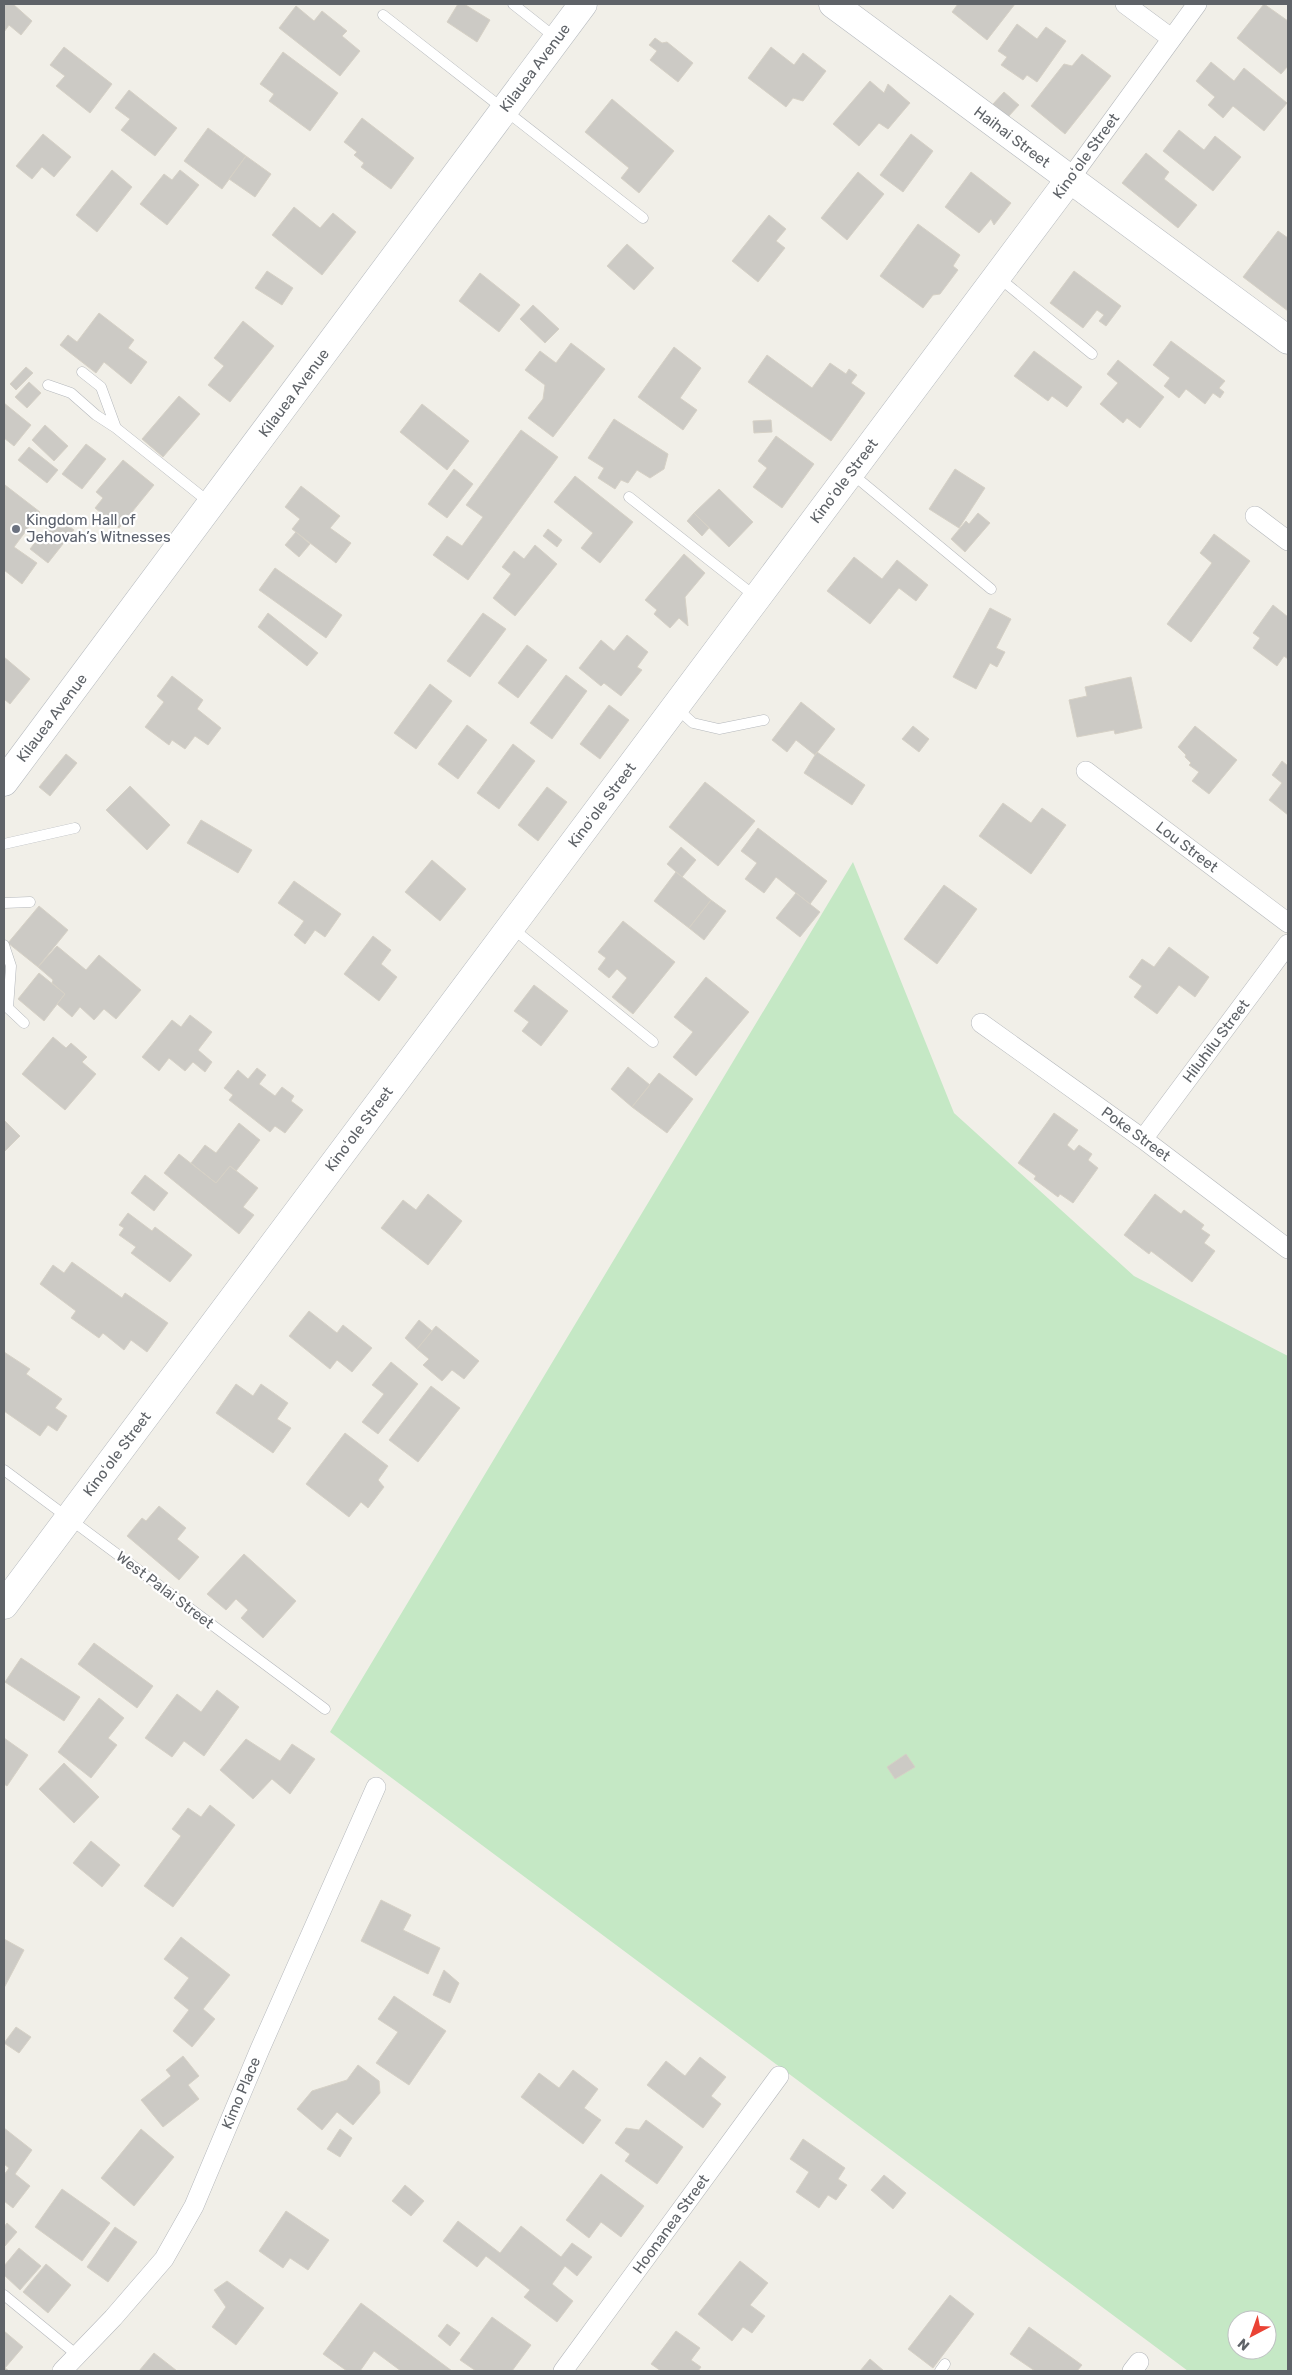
<svg xmlns="http://www.w3.org/2000/svg" width="1292" height="2375" viewBox="0 0 1292 2375" font-family="Rubik,sans-serif">
  <style>
    .green { fill: #c5e8c5; fill-rule: evenodd }
    .building { fill: #cccac5; stroke: #d6d1c6 }
    .lines { fill: none; stroke-linecap: round; stroke-linejoin: round }
    .lane-casing { stroke: #b5b8bc; stroke-width: 11 }
    .street-casing { stroke: #b5b8bc; stroke-width: 20 }
    .secondary-casing { stroke: #b6babf; stroke-width: 29 }
    .lane { stroke: #fff; stroke-width: 10 }
    .street { stroke: #fff; stroke-width: 19 }
    .secondary { stroke: #fff; stroke-width: 28 }
    .worship-dot { fill: #6b7280; stroke: #fff; stroke-width: 2 }
    .labels { text-anchor: middle; dominant-baseline: central; stroke-width: 4.5; stroke-linejoin: round; paint-order: stroke }
    .street-label { font-size: 15px; fill: #5f6368; stroke: #fff }
    .worship-label { font-size: 15px; fill: #5b616d; stroke: #fff; text-anchor: start }
  </style>
  <rect width="100%" height="100%" fill="#f1efe8"/>
  <path class="green" d="M853 862 954 1113 1134 1276 1288 1356V2371H1188L330 1732ZM1237 2320H1267V2350H1237Z"/>
  <path class="building" d="M4 4H13L32 21 21 35 9 25 4 32Z
    M458 4H464L490 20 477 42 447 22Z
    M958 4H1015L987 40 952 12Z
    M1264 4 1288 21V66L1281 74 1237 38Z
    M296 6 314 21 322 11 347 31 342 36 360 51 340 76 279 28Z
    M1017 24 1037 39 1046 27 1066 41 1037 82 1027 75 1023 80 1001 65 1007 57 998 51Z
    M655 38 662 43 667 42 693 63 678 82 650 60 657 51 649 45Z
    M64 47 112 84 90 113 56 86 65 76 50 65Z
    M771 47 794 65 803 53 826 71 803 101 793 98 786 107 748 78Z
    M283 52 338 93 310 131 269 101 274 94 260 84Z
    M1082 54 1111 76 1065 134 1031 106 1064 64 1072 66Z
    M1211 62 1234 81 1244 68 1287 103 1264 131 1233 106 1223 118 1208 105 1215 97 1196 81Z
    M870 81 884 93 888 84 910 103 888 129 879 123 859 146 833 124Z
    M129 90 177 128 155 156 121 130 130 119 115 108Z
    M1004 92 1019 105 1008 117 993 104Z
    M612 99 674 151 639 193 621 178 629 168 585 132Z
    M362 118 414 158 391 189 361 167 364 163 354 155 357 152 344 142Z
    M208 128 246 156 222 189 184 161Z
    M1179 130 1204 150 1215 136 1241 157 1213 191 1163 151Z
    M43 134 71 157 54 177 42 167 32 179 16 166Z
    M911 134 933 151 903 192 880 175Z
    M1146 153 1169 172 1164 179 1197 205 1178 228 1122 183Z
    M246 156 271 174 255 197 229 179Z
    M112 170 132 187 97 232 76 215Z
    M180 170 199 185 167 225 140 204 164 174 172 180Z
    M858 172 884 194 847 240 821 218Z
    M971 172 1011 203 994 225 991 219 979 233 945 207Z
    M294 207 320 228 333 213 356 232 322 275 272 235Z
    M769 215 786 229 776 241 785 248 758 282 732 261Z
    M918 224 960 255 953 266 958 270 940 294 933 295 923 308 880 276Z
    M1278 231 1288 238V311L1243 277Z
    M627 244 654 268 634 290 607 266Z
    M267 271 293 288 282 305 255 288Z
    M1074 271 1121 306 1106 326 1099 321 1104 315 1097 310 1083 328 1050 303Z
    M480 273 520 305 499 332 459 301Z
    M533 305 559 329 545 343 520 319Z
    M99 313 134 340 128 348 147 362 131 384 104 362 96 373 60 345 68 335 77 342Z
    M243 321 274 346 230 402 208 385 224 366 214 358Z
    M1171 341 1225 381 1219 388 1224 392 1220 398 1213 393 1205 404 1186 389 1179 398 1164 386 1170 378 1153 365Z
    M571 343 605 369 553 437 528 418 543 399 545 385 525 370 540 351 556 363Z
    M674 347 701 368 680 398 697 410 683 430 638 397Z
    M1034 351 1082 387 1067 407 1052 396 1048 401 1014 376Z
    M767 355 812 388 830 363 846 374 849 369 857 375 851 383 865 393 831 441 748 382Z
    M1118 360 1164 397 1140 428 1127 418 1123 423 1100 404 1118 383 1107 374Z
    M26 367 33 373 16 390 10 384Z
    M29 382 41 393 27 408 15 397Z
    M179 396 200 414 163 457 142 439Z
    M4 403 31 425 14 446 4 438Z
    M422 404 469 441 447 470 400 432Z
    M614 419 668 454 664 469 650 478 637 470 628 483 621 480 615 489 598 478 604 468 588 458Z
    M771 420 772 432 754 433 753 421Z
    M45 425 68 446 54 461 32 440Z
    M521 430 558 457 468 580 433 555 447 536 462 546 483 517 466 505Z
    M776 436 814 464 782 508 753 487 767 468 758 461Z
    M86 444 106 459 82 489 62 474Z
    M29 447 58 470 47 483 18 460Z
    M123 460 154 485 119 528 95 508 103 498 96 492Z
    M454 469 473 484 447 518 428 504Z
    M955 469 985 488 959 528 929 509Z
    M575 476 633 522 600 563 581 548 593 533 554 502Z
    M5 485 40 512 14 547 37 563 22 584 4 570Z
    M301 486 340 516 330 528 351 543 336 563 292 529 300 519 285 507Z
    M719 489 753 522 729 547 694 513Z
    M694 513 709 528 702 536 687 521Z
    M978 513 990 523 965 552 951 539 966 521 969 524Z
    M56 516 74 530 48 563 30 549Z
    M548 529 562 540 557 547 543 536Z
    M296 532 310 544 299 557 285 545Z
    M1214 534 1250 561 1191 642 1167 624 1212 563 1200 553Z
    M535 545 557 564 515 616 493 598 511 574 502 567 514 551 524 559Z
    M684 554 705 573 685 597 688 626 679 618 670 628 654 614 657 610 645 600Z
    M854 557 882 579 897 560 928 585 916 601 899 588 870 624 827 591Z
    M275 568 342 615 326 638 259 590Z
    M1273 605 1288 617V659L1284 656 1277 666 1253 648 1260 638 1253 633Z
    M990 608 1011 619 996 648 1005 652 997 667 990 663 976 689 953 677Z
    M268 613 318 653 307 666 258 627Z
    M483 613 506 629 470 677 447 661Z
    M627 635 648 652 637 667 642 670 621 696 604 683 601 686 579 668 601 640 614 651Z
    M527 645 547 660 518 698 498 683Z
    M4 657 30 679 10 704 4 699Z
    M566 675 587 691 552 739 530 723Z
    M172 676 203 700 197 709 221 728 208 745 195 736 185 749 172 740 169 745 145 727 164 702 157 696Z
    M1131 677 1142 728 1115 734 1114 730 1077 737 1069 700 1087 696 1085 687Z
    M430 684 452 701 416 749 394 733Z
    M801 702 835 729 815 755 796 740 787 752 772 740Z
    M609 705 629 720 600 759 580 744Z
    M467 725 487 740 458 779 438 764Z
    M913 726 929 739 919 752 902 739Z
    M1195 726 1237 760 1209 794 1192 781 1199 772 1189 765 1191 763 1185 757 1186 755 1178 747Z
    M513 744 535 761 499 809 477 793Z
    M817 752 865 785 852 805 804 773Z
    M66 754 77 763 50 796 39 787Z
    M1282 761 1288 766V815L1269 800 1282 783 1272 775Z
    M705 782 755 821 718 866 669 827Z
    M130 786 170 825 147 850 106 810Z
    M547 787 567 802 538 841 518 825Z
    M1003 803 1031 823 1042 808 1066 825 1031 874 979 836Z
    M201 820 252 850 238 873 187 843Z
    M758 828 827 881 810 904 776 877 764 893 745 879 757 863 741 851Z
    M681 847 696 860 682 877 667 864Z
    M432 860 466 889 440 921 405 892Z
    M676 872 711 900 689 928 654 901Z
    M294 881 341 914 325 937 315 930 305 944 294 935 304 921 278 903Z
    M944 885 977 909 937 964 904 939Z
    M796 893 820 912 800 937 776 918Z
    M711 900 726 911 704 940 689 928Z
    M39 906 68 930 38 967 8 943Z
    M623 921 675 962 633 1014 612 997 627 978 617 969 609 978 598 969 606 958 598 952Z
    M373 936 391 950 381 964 397 977 379 1001 344 974Z
    M57 946 86 970 99 955 141 990 116 1019 104 1009 94 1020 80 1007 72 1017 57 1004 65 994 52 983 53 980 38 967Z
    M1169 947 1209 977 1195 997 1179 985 1157 1014 1134 997 1142 986 1129 977 1142 959 1154 967Z
    M39 973 65 994 44 1021 18 999Z
    M706 977 749 1012 696 1076 673 1057 693 1032 674 1017Z
    M534 985 568 1011 541 1046 522 1031 529 1022 514 1011Z
    M190 1015 212 1032 198 1050 212 1062 205 1072 193 1062 185 1071 169 1058 159 1071 142 1057 172 1020 181 1027Z
    M53 1037 66 1048 71 1043 87 1057 82 1062 96 1074 65 1110 22 1074Z
    M628 1067 650 1085 632 1107 611 1089Z
    M257 1068 266 1075 259 1084 275 1096 282 1087 294 1096 291 1101 303 1110 285 1133 275 1126 270 1132 229 1100 233 1095 224 1088 238 1070 248 1079Z
    M659 1073 693 1099 667 1133 632 1107Z
    M1054 1113 1078 1130 1067 1145 1074 1151 1079 1145 1092 1154 1088 1160 1098 1168 1073 1203 1060 1194 1058 1197 1034 1179 1036 1176 1018 1163Z
    M4 1120 20 1136 4 1152Z
    M239 1123 260 1140 236 1171 230 1166 216 1183 191 1163 205 1145 216 1153Z
    M179 1154 216 1183 230 1166 258 1188 243 1207 254 1215 239 1234 164 1173Z
    M145 1175 168 1193 154 1211 131 1193Z
    M428 1194 462 1221 428 1265 381 1228 403 1200 416 1210Z
    M1155 1194 1181 1214 1184 1210 1204 1225 1201 1229 1210 1235 1204 1243 1215 1251 1192 1282 1151 1251 1149 1254 1124 1235Z
    M128 1213 152 1231 155 1227 192 1255 170 1282 131 1253 136 1247 119 1235 124 1228 119 1225Z
    M72 1262 122 1298 125 1293 168 1323 147 1352 131 1340 124 1350 103 1333 99 1338 71 1318 76 1311 40 1284 53 1265 64 1273Z
    M309 1311 337 1333 343 1325 372 1348 352 1372 337 1360 330 1369 289 1336Z
    M419 1320 432 1331 417 1349 405 1338Z
    M436 1326 479 1361 464 1379 452 1370 442 1381 423 1365 429 1359 417 1349Z
    M4 1352 30 1369 26 1374 62 1399 55 1408 67 1416 57 1431 48 1425 40 1436 4 1411Z
    M391 1362 418 1384 378 1434 362 1422 384 1394 372 1385Z
    M236 1384 253 1396 261 1384 288 1403 277 1419 291 1428 273 1453 216 1413Z
    M431 1386 460 1408 418 1462 389 1440Z
    M345 1433 388 1466 378 1480 384 1487 368 1508 361 1502 349 1517 306 1484Z
    M159 1506 186 1528 177 1539 199 1557 179 1580 127 1536 142 1518 146 1521Z
    M244 1554 296 1601 263 1638 241 1618 248 1610 236 1599 226 1610 207 1594Z
    M94 1643 153 1686 137 1708 78 1664Z
    M21 1658 80 1697 64 1721 5 1682Z
    M217 1690 239 1707 204 1756 184 1741 172 1757 145 1738 177 1694 201 1712Z
    M99 1698 124 1718 108 1738 117 1745 91 1778 58 1752Z
    M4 1738 28 1755 7 1786 4 1784Z
    M246 1739 280 1761 292 1744 315 1759 290 1794 272 1779 253 1799 220 1770Z
    M906 1754 915 1767 895 1779 887 1767Z
    M64 1763 99 1797 74 1823 39 1789Z
    M210 1805 235 1825 173 1907 144 1886 181 1836 172 1829 188 1808 201 1817Z
    M91 1841 120 1865 102 1887 73 1863Z
    M381 1900 411 1915 403 1930 440 1948 428 1974 361 1941Z
    M181 1937 230 1975 203 2009 215 2019 192 2047 173 2031 189 2010 174 1998 189 1978 164 1959Z
    M4 1939 24 1950 4 1988Z
    M444 1970 459 1983 450 2003 433 1995Z
    M394 1996 446 2031 409 2085 376 2063 398 2032 378 2019Z
    M16 2027 31 2037 19 2053 4 2043Z
    M183 2056 199 2076 188 2085 199 2099 163 2127 141 2100 171 2076 166 2070Z
    M700 2057 726 2077 711 2096 721 2104 703 2128 647 2085 666 2061 685 2076Z
    M358 2065 379 2081 380 2093 353 2125 337 2112 322 2130 297 2109 312 2091 347 2080Z
    M573 2070 598 2089 584 2108 601 2120 583 2144 521 2097 539 2073 559 2088Z
    M646 2120 683 2147 657 2184 625 2161 630 2154 615 2143 626 2128 639 2130Z
    M4 2128 32 2150 15 2174 30 2186 13 2208 4 2201V2175L9 2168 4 2164Z
    M141 2129 174 2157 134 2206 101 2178Z
    M340 2129 352 2138 340 2157 327 2149Z
    M803 2139 845 2168 838 2179 847 2185 836 2200 828 2195 819 2208 796 2192 809 2172 790 2159Z
    M601 2174 644 2206 621 2237 601 2222 589 2238 566 2220Z
    M884 2175 906 2193 893 2209 871 2190Z
    M405 2185 424 2201 411 2216 392 2201Z
    M62 2189 110 2223 82 2261 35 2227Z
    M286 2211 329 2240 308 2270 290 2258 283 2268 259 2251Z
    M458 2221 500 2253 521 2226 561 2257 572 2243 592 2257 577 2276 565 2266 552 2284 573 2301 557 2322 524 2297 530 2290 486 2256 477 2267 443 2241Z
    M7 2223 17 2232 5 2246 4 2227Z
    M115 2227 137 2242 108 2282 87 2267Z
    M19 2248 41 2266 20 2290 4 2275V2266Z
    M740 2261 768 2283 750 2305 765 2316 752 2333 743 2327 732 2341 698 2314Z
    M46 2264 71 2285 48 2313 23 2292Z
    M227 2281 264 2308 236 2345 212 2327 226 2307 214 2290Z
    M950 2295 974 2314 933 2368 908 2349Z
    M361 2303 452 2371H401L374 2351 360 2371H347L323 2354Z
    M492 2317 531 2345 512 2371H476L460 2360Z
    M447 2324 460 2333 450 2346 438 2336Z
    M1029 2327 1082 2365 1077 2371H1035L1010 2354Z
    M4 2331 23 2347 5 2368 9 2371H4Z
    M676 2331 700 2348 691 2360 701 2367 698 2371H661L651 2364Z
    M154 2353 177 2371H139Z
    M870 2359 884 2371H860Z"/>
  <g class="lines">
    <defs>
      <path id="lane" d="M513 4 556 38
        M383 15 643 218
        M998 277 1092 354
        M82 372 101 387 116 428 210 503
        M48 385 71 393 96 415 116 428
        M851 473 991 589
        M629 497 756 597
        M675 707 693 723 719 729 764 720
        M4 844 75 828
        M4 903 30 902
        M512 928 653 1042
        M4 945 11 966 8 1008 24 1023
        M4 1470 325 1709
        M4 2295 77 2355
        M940 2371 945 2364"/>
      <path id="street" d="M1125 4 1171 38
        M1069 180 1197 4
        M1255 516 1288 541
        M1086 771 1288 923
        M981 1023 1143 1139 1288 1249
        M1143 1139 1288 944
        M62 2371 113 2318 164 2259 194 2206 260 2049 376 1787
        M563 2371 779 2076
        M1132 2371 1139 2362"/>
      <path id="secondary" d="M833 4 1288 340
        M4 782 583 4
        M4 1605 1069 180"/>
    </defs>
    <use href="#lane" class="lane-casing"/>
    <use href="#street" class="street-casing"/>
    <use href="#secondary" class="secondary-casing"/>
    <use href="#lane" class="lane"/>
    <use href="#street" class="street"/>
    <use href="#secondary" class="secondary"/>
  </g>
  <circle class="worship-dot" cx="16" cy="529" r="5"/>
  <g class="labels">
    <g class="street-label">
      <text transform="translate(535 68) rotate(-53)">Kilauea Avenue</text>
      <text transform="translate(1012 137) rotate(37)">Haihai Street</text>
      <text transform="translate(1086 156) rotate(-54)">Kinoʻole Street</text>
      <text transform="translate(294 393) rotate(-53)">Kilauea Avenue</text>
      <text transform="translate(844 481) rotate(-53)">Kinoʻole Street</text>
      <text transform="translate(52 718) rotate(-53)">Kilauea Avenue</text>
      <text transform="translate(602 805) rotate(-53)">Kinoʻole Street</text>
      <text transform="translate(1187 847) rotate(37)">Lou Street</text>
      <text transform="translate(1216 1041) rotate(-53)">Hiluhilu Street</text>
      <text transform="translate(359 1129) rotate(-53)">Kinoʻole Street</text>
      <text transform="translate(1136 1134) rotate(36)">Poke Street</text>
      <text transform="translate(117 1454) rotate(-53)">Kinoʻole Street</text>
      <text transform="translate(165 1590) rotate(37)">West Palai Street</text>
      <text transform="translate(241 2093) rotate(-67)">Kimo Place</text>
      <text transform="translate(671 2224) rotate(-54)">Hoonanea Street</text>
    </g>
    <g class="worship-label">
      <text x="26" y="520">Kingdom Hall of<tspan x="26" dy="17">Jehovah’s Witnesses</tspan></text>
    </g>
  </g>
  <rect width="1292" height="2375" fill="none" stroke="#5f6368" stroke-width="10"/>
  <g transform="translate(1252 2335) rotate(221)"><circle r="24" fill="#ffffff" stroke="#bfc1c3"/>
  <path d="M0-4L9 19L0 12L-9 19Z" fill="#ea4335"/>
  <text y="-8" font-size="14" font-weight="bold" text-anchor="middle" fill="#5f6368">N</text>
  </g>
</svg>
